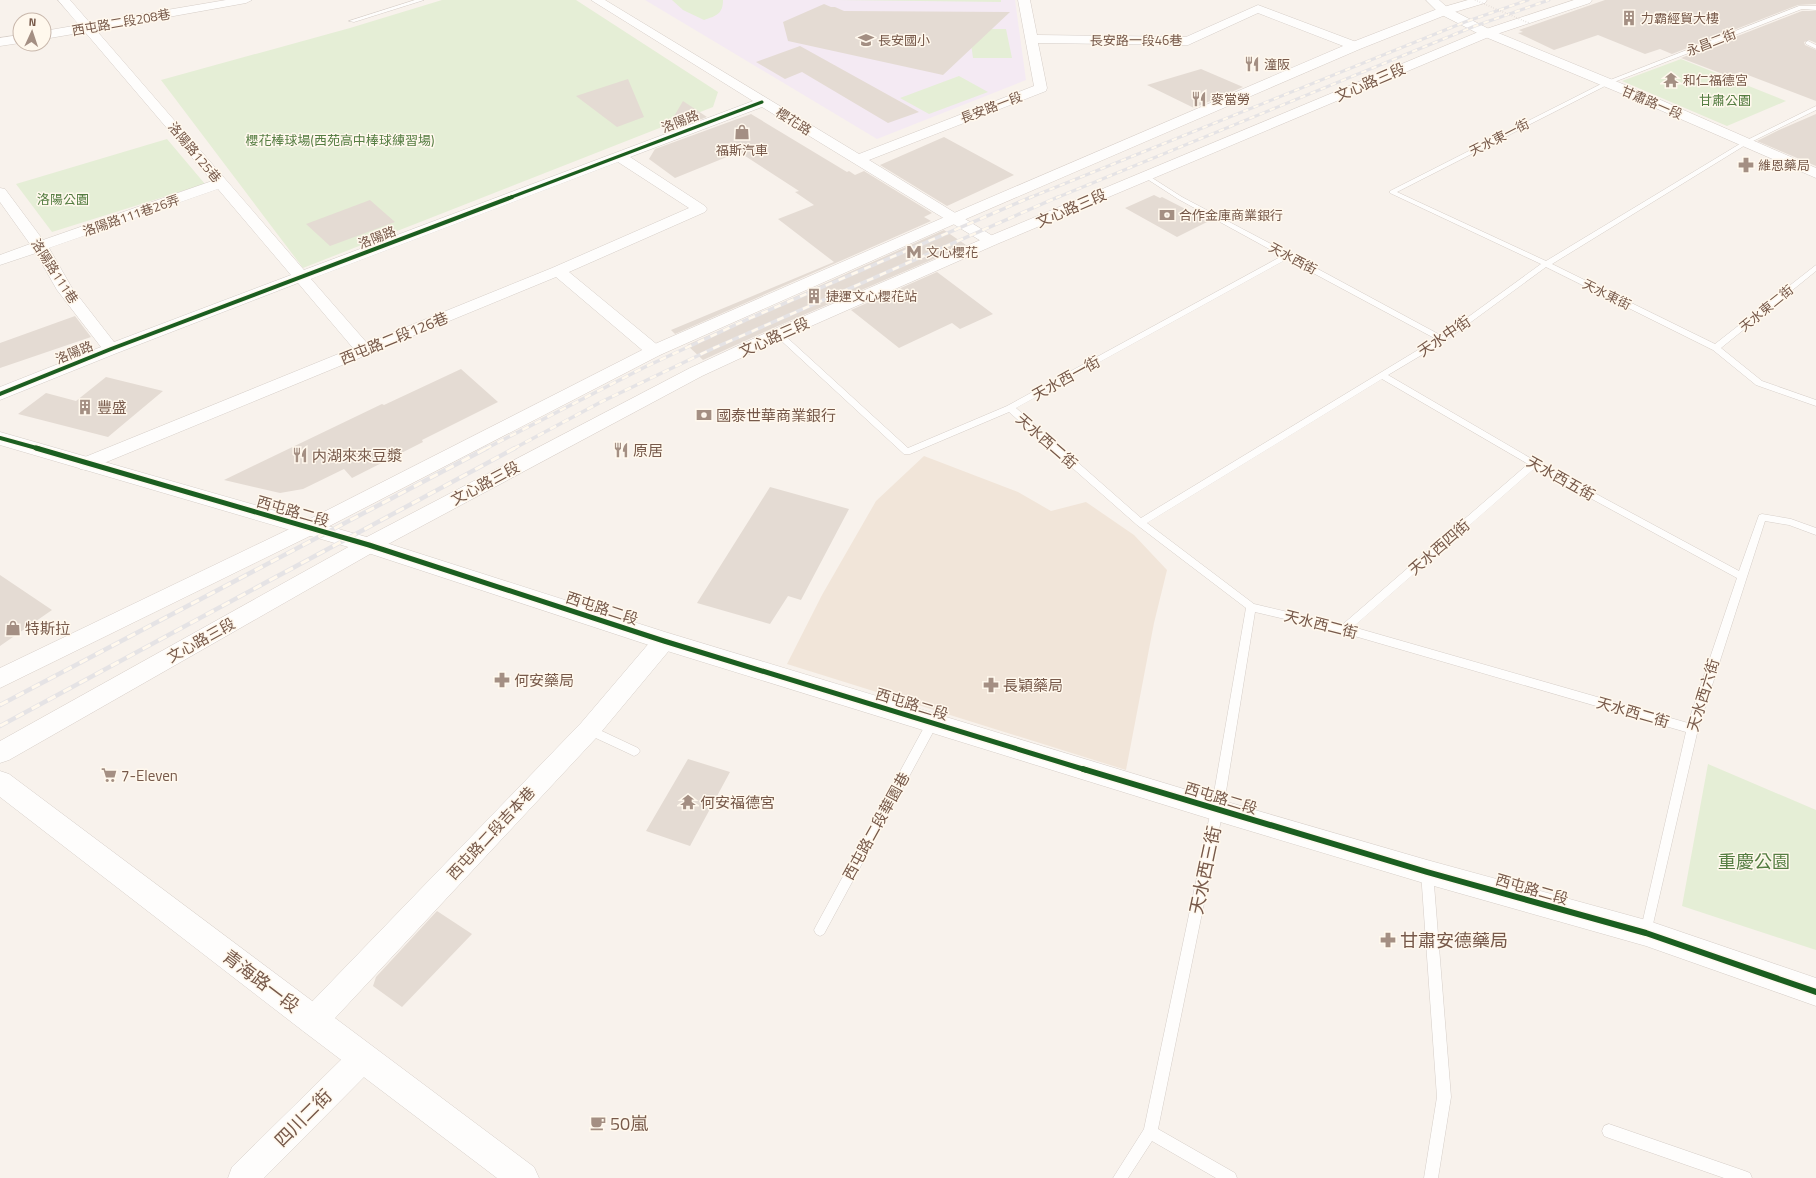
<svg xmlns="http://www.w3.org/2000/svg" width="1816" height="1178" viewBox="0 0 1816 1178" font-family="'Titillium Web','Noto Sans TC',sans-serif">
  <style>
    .residential { fill: #f1e5d9 }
    .education { fill: #f4eaf3 }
    .green { fill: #e5eed6 }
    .building { fill: #e4dbd3 }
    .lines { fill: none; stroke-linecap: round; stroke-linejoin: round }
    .service-casing { stroke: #d6cec8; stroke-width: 1 }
    .minor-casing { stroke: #d6cec8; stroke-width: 1 }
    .tertiary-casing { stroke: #d6cec8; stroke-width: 1 }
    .secondary-casing { stroke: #d7cec8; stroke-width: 1 }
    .service { fill: #fefdfc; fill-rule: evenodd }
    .minor { fill: #fefdfc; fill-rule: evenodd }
    .tertiary { fill: #fefdfc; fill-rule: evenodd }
    .secondary { fill: #fefdfc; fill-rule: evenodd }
    .rail-far2-casing { stroke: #e5e3e5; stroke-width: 3 }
    .rail-far1-casing { stroke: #e5e3e5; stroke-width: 3.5 }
    .rail-casing { stroke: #e5e3e5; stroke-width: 4.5 }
    .rail-far2 { stroke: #fff8ed; stroke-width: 2; stroke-dasharray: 5.5; stroke-linecap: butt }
    .rail-far1 { stroke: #fff8ed; stroke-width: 2.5; stroke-dasharray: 7; stroke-linecap: butt }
    .rail { stroke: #fff8ed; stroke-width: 3; stroke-dasharray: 9; stroke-linecap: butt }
    .path-bridge { stroke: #dad2ce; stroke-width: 1.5; stroke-dasharray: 0.5 2; stroke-linecap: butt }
    .cycleway-far3-casing { stroke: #fff8ed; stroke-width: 4.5 }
    .cycleway-far2-casing { stroke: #fff8ed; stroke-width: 6 }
    .cycleway-far1-casing { stroke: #fff8ed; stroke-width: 8 }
    .cycleway-casing { stroke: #fff8ed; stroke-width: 9 }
    .cycleway-far3 { stroke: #1b5e20; stroke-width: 3 }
    .cycleway-far2 { stroke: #1b5e20; stroke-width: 4 }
    .cycleway-far1 { stroke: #1b5e20; stroke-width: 5 }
    .cycleway { stroke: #1b5e20; stroke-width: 6 }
    .labels { text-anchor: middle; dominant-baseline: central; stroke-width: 3; stroke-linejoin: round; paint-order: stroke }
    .far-poi-label { font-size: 13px; fill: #77594a; stroke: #fff8ed; text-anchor: start }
    .far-street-label { font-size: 13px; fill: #77594a; stroke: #fff8ed }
    .far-park-label { font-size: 13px; fill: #557d42; stroke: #fff8ed }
    .street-label { font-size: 15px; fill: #77594a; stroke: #fff8ed }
    .poi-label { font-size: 15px; fill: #77594a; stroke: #fff8ed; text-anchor: start }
    .near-park-label { font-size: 18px; fill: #557d42; stroke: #fff8ed }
    .near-street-label { font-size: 18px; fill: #77594a; stroke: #fff8ed }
    .near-poi-label { font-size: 18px; fill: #77594a; stroke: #fff8ed; text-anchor: start }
  </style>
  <rect width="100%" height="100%" fill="#f8f2ec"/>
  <path class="residential" d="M924 456 1018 492 1051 511 1086 502 1134 535 1167 570 1154 623 1126 770 787 664 822 595 876 501Z"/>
  <path class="education" d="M645 0H1015L1026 80 877 139Z"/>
  <path class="green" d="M442 0H576L718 92 713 107 303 268 161 80 350 28Z
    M672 0H723C723 14 716 16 704 20L683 10Z
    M838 0H1001V2Z
    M969 29H1006L1012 58H973Z
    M1681 59 1786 101 1727 126 1622 81Z
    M959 76 988 92 929 114 900 98Z
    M167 139 205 184 52 232 16 184Z
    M1708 764 1816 810V950L1682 906Z"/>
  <path class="building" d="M1605 0H1816V4L1798 5 1672 54 1660 49 1645 54 1598 35 1554 50 1518 33 1523 32 1519 30Z
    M824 4 831 7H835L844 11 1010 12 943 75 788 41 783 22Z
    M1802 11H1816V43L1809 40 1804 42 1805 45 1816 50V101L1740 72 1728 76 1681 58Z
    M800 46 919 112 888 123 802 72 785 79 756 62Z
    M1201 69 1243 87 1194 108 1147 85Z
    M628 79 644 117 617 127 576 96Z
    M683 101 707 117 664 133Z
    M751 114 847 172 849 171 855 175 864 171 932 213 924 217 931 221 675 334 671 330 834 262 778 219 814 205 795 192 799 191 739 152 675 178 649 159 655 149Z
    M1816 114V166L1757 141 1779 130Z
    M944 137 1014 175 947 206 880 165Z
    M1154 195 1160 198 1162 197 1209 221 1177 237 1125 208Z
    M370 200 395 222 330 246 306 224Z
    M944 230 966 245 771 329 703 360 687 345Z
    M937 272 993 314 960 329 952 323 899 348 851 310Z
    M75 316 91 337 0 368V343Z
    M461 369 498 402 422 440 423 442 352 478 344 469 303 489 280 493 224 480 382 404 384 405Z
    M106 377 163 391 108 437 18 414 46 393 76 401Z
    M770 487 849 509 801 600 788 596 770 624 697 603Z
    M0 575 52 610 0 646Z
    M688 759 730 772 690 846 646 831Z
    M437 911 472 934 402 1007 373 986 376 977Z"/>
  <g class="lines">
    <defs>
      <path id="service" d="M415 0H424L354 22 349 21Z
        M1799 6H1816V10L1802 9 1609 84 1397 192 1546 261 1743 142 1816 106V110L1747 144 1552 264 1715 344 1816 265V271L1721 348 1762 381 1816 400V406L1756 385 1713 350 1546 267 1445 341 1388 375 1537 462 1739 571 1759 515 1762 514 1791 519 1816 528V535L1789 525 1765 521 1698 729 1650 937 1646 939 1642 937 1640 933 1686 732 1344 633 1255 612 1223 810 1158 1129 1235 1173 1237 1178H1216L1152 1141 1128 1178H1113L1144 1129 1211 810 1246 608 1137 525 1009 412 910 454H904L774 334 775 332H781L908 448 1007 406 1282 256 1178 199 1144 177 1143 176 1146 174 1182 197 1288 253H1292V255L1442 336 1541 264 1390 193V191L1605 82ZM1287 259 1436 339 1141 518 1016 408ZM1382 379 1528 464 1342 625 1254 604 1147 523ZM1535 468 1737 578 1688 723 1353 627Z
        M1808 41 1816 45V49L1806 44V42Z
        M932 718 936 720 938 723 824 934 820 936 816 934 814 930 816 926 928 720Z
        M589 725 638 748 640 751 638 754 634 756 630 754 585 733 583 730 585 727Z
        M1427 867 1431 868 1433 872 1451 1097 1438 1178H1424L1437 1097 1421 872 1423 868Z
        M1609 1124 1745 1171 1750 1173 1752 1178H1724L1609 1138 1604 1136 1602 1131 1604 1126Z"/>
      <path id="minor" d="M58 0H70L90 23 226 0H252L246 3 96 30 304 270 753 101 591 0H605L859 154 1034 86 1018 0H1030L1037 35 1186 37 1258 5 1359 43 1361 46 1359 49H1351L1258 13 1188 45 1038 43 1047 88 1046 91 869 160 996 238 999 241 996 244 991 246 986 244 762 107 630 157 705 206 707 209 705 212 569 272 660 347 663 351 660 355 654 356 648 355 556 277 87 470 80 469 78 464 80 459 353 348 298 283 117 353 0 400V387L101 347 57 290 36 253 0 265V255L30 244 0 202V188L5 189 43 240 212 181 85 32 44 39V31L79 25ZM618 162 689 208 552 268 367 343 311 279ZM218 189 291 275 114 342 72 288 49 248Z
        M20 35V43L0 46V38Z
        M664 633 672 635 675 641 672 647 597 737 323 1031 313 1035 303 1031 299 1021 303 1011 581 723 656 635Z
        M363 1044 373 1048 377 1058 373 1068 264 1178H228L232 1167 353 1048Z"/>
      <path id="tertiary" d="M1426 0H1439L1448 8 1491 30 1647 94 1816 168V178L1637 100 1483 36 1440 14Z
        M0 432 377 540 665 632 1217 799 1427 860 1646 920 1816 978V1006L1646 946 1427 884 1217 821 664 650 362 551 0 445Z
        M0 771 9 774 534 1167 539 1178H497L303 1031 0 797Z"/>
      <path id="secondary" d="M1468 0H1487L1485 3 1448 14 1360 49 959 222 660 355 316 533 0 688V668L302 523 648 347 947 216 1350 43 1440 8Z
        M1574 0H1592L1590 3 1491 36 997 244 784 338 702 376 377 550 9 760 0 763V741L361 540 690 368 772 330 985 238 1483 30Z"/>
    </defs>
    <use href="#service" class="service-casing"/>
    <use href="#minor" class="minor-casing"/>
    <use href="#tertiary" class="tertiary-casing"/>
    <use href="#secondary" class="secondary-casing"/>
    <use href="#service" class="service"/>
    <use href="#minor" class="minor"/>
    <use href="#tertiary" class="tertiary"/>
    <use href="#secondary" class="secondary"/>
    <defs>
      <path id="rail-far2" d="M1029 198 1465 22 1528 0
        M1056 198 1475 26 1549 0"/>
      <path id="rail-far1" d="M485 449 645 367 746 320 1031 197
        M513 449 601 402 714 348 1058 197"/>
      <path id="rail" d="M0 705 487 448
        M0 726 515 448"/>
    </defs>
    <use href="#rail-far2" class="rail-far2-casing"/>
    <use href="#rail-far1" class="rail-far1-casing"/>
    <use href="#rail" class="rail-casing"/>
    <use href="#rail-far2" class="rail-far2"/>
    <use href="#rail-far1" class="rail-far1"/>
    <use href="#rail" class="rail"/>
    <path class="path-bridge" d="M1475 0 1529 23"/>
    <defs>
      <path id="cycleway-far3" d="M509 198 762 102"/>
      <path id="cycleway-far2" d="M0 394 111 349 512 197
        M0 438 40 449"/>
      <path id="cycleway-far1" d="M36 448 369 545 664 641 1086 770"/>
      <path id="cycleway" d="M1083 769 1427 872 1646 933 1816 992"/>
    </defs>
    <use href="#cycleway-far3" class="cycleway-far3-casing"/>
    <use href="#cycleway-far2" class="cycleway-far2-casing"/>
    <use href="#cycleway-far1" class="cycleway-far1-casing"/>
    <use href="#cycleway" class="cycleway-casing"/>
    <use href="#cycleway-far3" class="cycleway-far3"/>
    <use href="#cycleway-far2" class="cycleway-far2"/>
    <use href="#cycleway-far1" class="cycleway-far1"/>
    <use href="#cycleway" class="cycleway"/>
  </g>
  <defs>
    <symbol id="building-bare" viewBox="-9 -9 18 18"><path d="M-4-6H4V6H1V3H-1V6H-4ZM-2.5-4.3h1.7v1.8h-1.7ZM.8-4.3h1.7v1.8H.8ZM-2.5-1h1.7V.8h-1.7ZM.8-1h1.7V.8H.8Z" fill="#a48f83" stroke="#fff8ed" stroke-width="2.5" paint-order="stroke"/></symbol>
    <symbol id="school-bare" viewBox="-9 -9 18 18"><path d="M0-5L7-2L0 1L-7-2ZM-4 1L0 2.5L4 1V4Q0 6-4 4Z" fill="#a48f83" stroke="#fff8ed" stroke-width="2.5" paint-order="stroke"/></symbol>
    <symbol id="restaurant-bare" viewBox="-9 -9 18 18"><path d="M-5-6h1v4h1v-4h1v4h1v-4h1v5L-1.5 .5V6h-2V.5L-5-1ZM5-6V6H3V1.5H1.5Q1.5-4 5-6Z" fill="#a48f83" stroke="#fff8ed" stroke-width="2.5" paint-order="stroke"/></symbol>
    <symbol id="temple-bare" viewBox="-9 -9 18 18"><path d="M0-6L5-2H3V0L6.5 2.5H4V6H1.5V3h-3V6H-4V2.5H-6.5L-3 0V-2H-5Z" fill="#a48f83" stroke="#fff8ed" stroke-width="2.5" paint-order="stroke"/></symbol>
    <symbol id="shop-bare" viewBox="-9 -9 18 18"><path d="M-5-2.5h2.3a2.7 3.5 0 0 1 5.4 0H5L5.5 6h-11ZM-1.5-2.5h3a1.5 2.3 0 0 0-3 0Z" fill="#a48f83" stroke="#fff8ed" stroke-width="2.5" paint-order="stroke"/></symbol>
    <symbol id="pharmacy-bare" viewBox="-9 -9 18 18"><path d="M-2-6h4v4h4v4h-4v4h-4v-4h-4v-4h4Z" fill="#a48f83" stroke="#fff8ed" stroke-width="2.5" paint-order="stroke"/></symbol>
    <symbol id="bank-bare" viewBox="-9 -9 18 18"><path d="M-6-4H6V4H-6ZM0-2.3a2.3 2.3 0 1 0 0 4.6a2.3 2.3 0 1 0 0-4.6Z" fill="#a48f83" stroke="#fff8ed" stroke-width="2.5" paint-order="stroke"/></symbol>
    <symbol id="metro-bare" viewBox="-9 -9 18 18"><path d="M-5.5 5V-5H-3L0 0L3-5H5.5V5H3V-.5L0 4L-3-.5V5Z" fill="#a48f83" stroke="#fff8ed" stroke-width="2.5" paint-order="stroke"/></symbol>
    <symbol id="supermarket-bare" viewBox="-9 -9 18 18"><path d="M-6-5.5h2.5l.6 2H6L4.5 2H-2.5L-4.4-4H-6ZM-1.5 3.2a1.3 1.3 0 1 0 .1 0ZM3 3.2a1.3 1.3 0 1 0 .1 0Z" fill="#a48f83" stroke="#fff8ed" stroke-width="2.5" paint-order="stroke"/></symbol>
    <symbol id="cafe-bare" viewBox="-9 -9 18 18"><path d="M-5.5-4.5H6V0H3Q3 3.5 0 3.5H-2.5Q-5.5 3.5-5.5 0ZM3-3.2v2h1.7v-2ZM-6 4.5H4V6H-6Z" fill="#a48f83" stroke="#fff8ed" stroke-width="2.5" paint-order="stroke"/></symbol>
  </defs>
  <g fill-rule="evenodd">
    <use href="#building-bare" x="1618" y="7" width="22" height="22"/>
    <use href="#school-bare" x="855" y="29" width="22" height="22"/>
    <use href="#restaurant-bare" x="1241" y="53" width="22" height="22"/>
    <use href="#temple-bare" x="1660" y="69" width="22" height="22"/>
    <use href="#restaurant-bare" x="1188" y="88" width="22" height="22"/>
    <use href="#shop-bare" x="731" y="121" width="22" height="22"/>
    <use href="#pharmacy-bare" x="1735" y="154" width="22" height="22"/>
    <use href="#bank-bare" x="1156" y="204" width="22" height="22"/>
    <use href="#metro-bare" x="903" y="241" width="22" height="22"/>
    <use href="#building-bare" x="803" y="285" width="22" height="22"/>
    <use href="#building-bare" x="74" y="396" width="22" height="22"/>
    <use href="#bank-bare" x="693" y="404" width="22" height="22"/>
    <use href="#restaurant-bare" x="610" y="439" width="22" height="22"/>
    <use href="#restaurant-bare" x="289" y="444" width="22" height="22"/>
    <use href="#shop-bare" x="2" y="617" width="22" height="22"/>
    <use href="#pharmacy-bare" x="491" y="669" width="22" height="22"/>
    <use href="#pharmacy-bare" x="980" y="674" width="22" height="22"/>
    <use href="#supermarket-bare" x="98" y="764" width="22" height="22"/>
    <use href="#temple-bare" x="677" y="791" width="22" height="22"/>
    <use href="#pharmacy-bare" x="1377" y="929" width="22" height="22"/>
    <use href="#cafe-bare" x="587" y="1112" width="22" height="22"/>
  </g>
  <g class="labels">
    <g class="far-poi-label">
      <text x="1641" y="18">力霸經貿大樓</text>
      <text x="878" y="40">長安國小</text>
      <text x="1264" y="64">潼阪</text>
      <text x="1683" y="80">和仁福德宮</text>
      <text x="1211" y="99">麥當勞</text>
      <text x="742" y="150" text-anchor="middle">福斯汽車</text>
      <text x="1758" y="165">維恩藥局</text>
      <text x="1179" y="215">合作金庫商業銀行</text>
      <text x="926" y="252">文心櫻花</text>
      <text x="826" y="296">捷運文心櫻花站</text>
    </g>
    <g class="far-street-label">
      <text transform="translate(121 22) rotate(-10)">西屯路二段208巷</text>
      <text x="1136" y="40">長安路一段46巷</text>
      <text transform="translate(1711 42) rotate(-21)">永昌二街</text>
      <text transform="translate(1652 102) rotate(23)">甘肅路一段</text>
      <text transform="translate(991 107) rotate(-21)">長安路一段</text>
      <text transform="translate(680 121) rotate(-21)">洛陽路</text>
      <text transform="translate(794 121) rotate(32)">櫻花路</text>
      <text transform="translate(1499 137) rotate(-27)">天水東一街</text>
      <text transform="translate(195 152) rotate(50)">洛陽路125巷</text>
      <text transform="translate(131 215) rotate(-19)">洛陽路111巷26弄</text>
      <text transform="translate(377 237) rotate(-21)">洛陽路</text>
      <text transform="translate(1293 258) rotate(28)">天水西街</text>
      <text transform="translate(55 271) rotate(57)">洛陽路111巷</text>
      <text transform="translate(1607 294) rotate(26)">天水東街</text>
      <text transform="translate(1766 308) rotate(-39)">天水東二街</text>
      <text transform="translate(74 352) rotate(-22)">洛陽路</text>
    </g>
    <g class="far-park-label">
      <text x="1725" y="100">甘肅公園</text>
      <text x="340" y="140">櫻花棒球場(西苑高中棒球練習場)</text>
      <text x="63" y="199">洛陽公園</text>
    </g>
    <g class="street-label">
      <text transform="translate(1370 82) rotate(-23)">文心路三段</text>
      <text transform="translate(1071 208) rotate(-23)">文心路三段</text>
      <text transform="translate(1444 336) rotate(-34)">天水中街</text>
      <text transform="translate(774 337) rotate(-24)">文心路三段</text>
      <text transform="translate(394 338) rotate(-22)">西屯路二段126巷</text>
      <text transform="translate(1066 378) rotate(-29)">天水西一街</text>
      <text transform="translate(1047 441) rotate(41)">天水西二街</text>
      <text transform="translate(1561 478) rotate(29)">天水西五街</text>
      <text transform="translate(485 483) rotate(-28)">文心路三段</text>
      <text transform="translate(293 511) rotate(16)">西屯路二段</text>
      <text transform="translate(1439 547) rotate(-41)">天水西四街</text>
      <text transform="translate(602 608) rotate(18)">西屯路二段</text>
      <text transform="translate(1321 624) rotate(14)">天水西二街</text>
      <text transform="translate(201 640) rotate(-29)">文心路三段</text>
      <text transform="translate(1703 695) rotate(-73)">天水西六街</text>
      <text transform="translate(912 704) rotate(17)">西屯路二段</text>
      <text transform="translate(1633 712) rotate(16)">天水西二街</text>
      <text transform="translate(1221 798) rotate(17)">西屯路二段</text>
      <text transform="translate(876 826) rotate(-61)">西屯路二段華園巷</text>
      <text transform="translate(491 833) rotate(-47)">西屯路二段吉本巷</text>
      <text transform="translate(1532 889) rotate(16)">西屯路二段</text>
    </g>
    <g class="poi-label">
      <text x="97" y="407">豐盛</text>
      <text x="716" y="415">國泰世華商業銀行</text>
      <text x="633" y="450">原居</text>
      <text x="312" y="455">内湖來來豆漿</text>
      <text x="25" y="628">特斯拉</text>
      <text x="514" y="680">何安藥局</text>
      <text x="1003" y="685">長穎藥局</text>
      <text x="121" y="775">7-Eleven</text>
      <text x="700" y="802">何安福德宮</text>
    </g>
    <g class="near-park-label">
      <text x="1754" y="861">重慶公園</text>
    </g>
    <g class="near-street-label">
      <text transform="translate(1205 870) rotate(-78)">天水西三街</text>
      <text transform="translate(261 981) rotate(37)">青海路一段</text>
      <text transform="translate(303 1118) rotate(-45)">四川二街</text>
    </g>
    <g class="near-poi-label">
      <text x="1400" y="940">甘肅安德藥局</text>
      <text x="610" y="1123">50嵐</text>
    </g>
  </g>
  <g transform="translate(32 32) rotate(3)"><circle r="19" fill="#fff8ed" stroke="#c9b8ac"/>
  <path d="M0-3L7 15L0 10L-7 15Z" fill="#a48f83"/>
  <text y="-6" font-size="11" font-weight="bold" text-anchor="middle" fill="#77594a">N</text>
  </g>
</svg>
